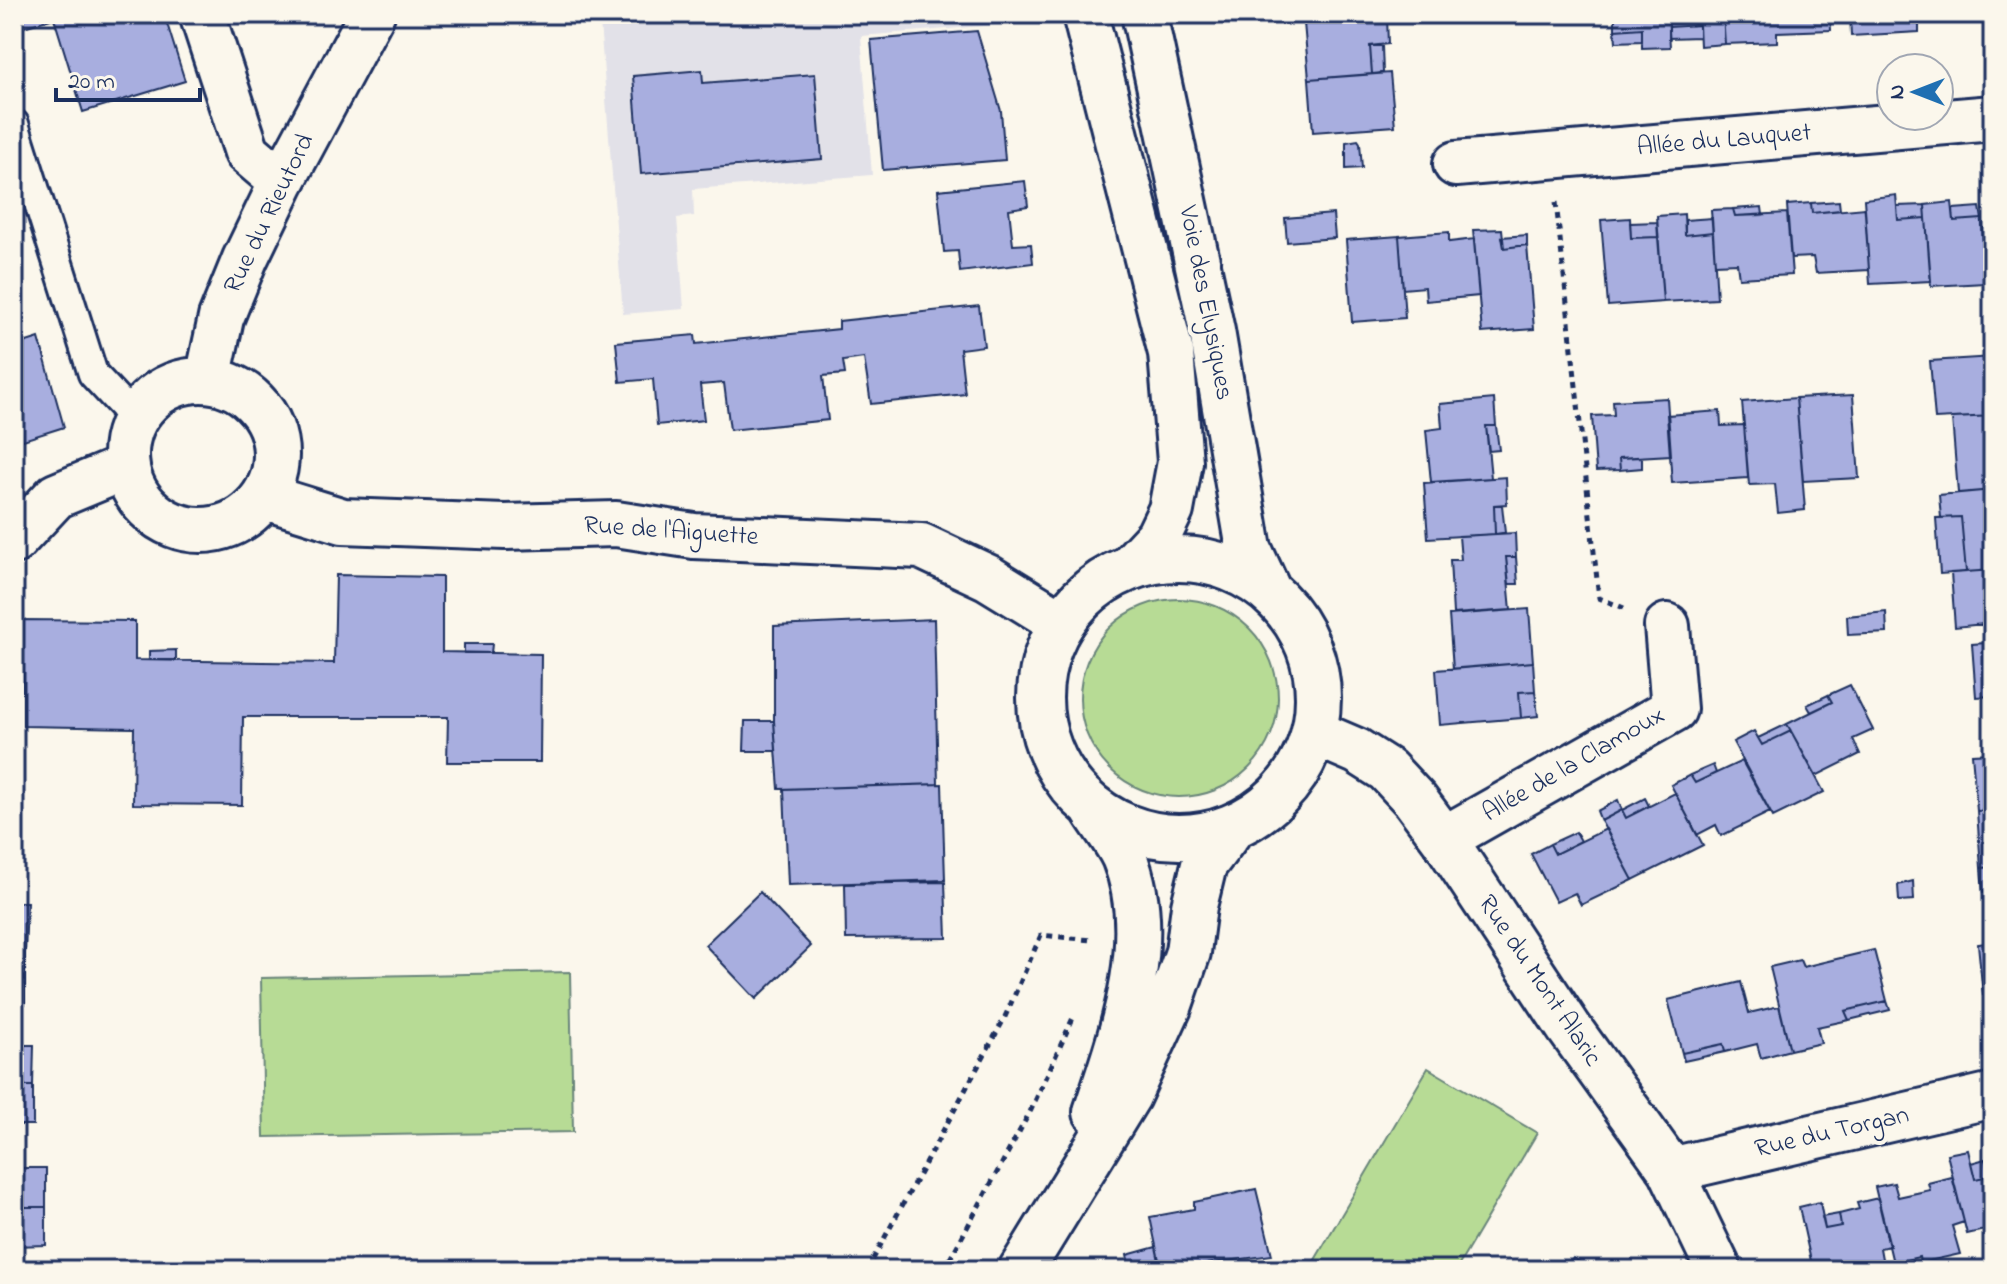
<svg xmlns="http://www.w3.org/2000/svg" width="2007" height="1284" viewBox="0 0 2007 1284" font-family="'Indie Flower',sans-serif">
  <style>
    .built { fill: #e2e1e8 }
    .green { fill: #b7db95; stroke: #69857a; stroke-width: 2 }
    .building { fill: #a8aedf; stroke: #1b2f5e; stroke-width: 2 }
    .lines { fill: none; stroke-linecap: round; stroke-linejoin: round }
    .service-casing { stroke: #1b2f5e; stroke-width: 34 }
    .minor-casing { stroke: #1b2f5e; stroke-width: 50 }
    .tertiary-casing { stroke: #1b2f5e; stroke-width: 50 }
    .path { stroke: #1b2f5e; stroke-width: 5; stroke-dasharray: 6 6; stroke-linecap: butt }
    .service { stroke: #fbf7ec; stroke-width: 28 }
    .minor { stroke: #fbf7ec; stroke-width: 44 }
    .tertiary { stroke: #fbf7ec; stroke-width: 44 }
    .labels { text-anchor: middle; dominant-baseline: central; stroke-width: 8; stroke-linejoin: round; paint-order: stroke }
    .street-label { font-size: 26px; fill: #1b2f5e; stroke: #fbf7ec }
  </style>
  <rect width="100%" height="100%" fill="#fbf7ec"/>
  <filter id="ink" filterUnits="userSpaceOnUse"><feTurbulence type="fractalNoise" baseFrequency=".0125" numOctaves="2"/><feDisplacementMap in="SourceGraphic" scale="16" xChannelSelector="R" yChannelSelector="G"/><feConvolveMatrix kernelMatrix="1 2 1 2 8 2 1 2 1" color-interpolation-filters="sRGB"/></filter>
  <g filter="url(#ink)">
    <path class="built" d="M714 14H1007L1008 24 861 36 872 175 693 189 694 216 677 218 684 309 623 314 600 23Z"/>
    <path class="green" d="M1080 698a99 99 0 1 1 198 0a99 99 0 1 1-198 0Z
      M570 972 573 1132 264 1137 261 978Z
      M1428 1068 1537 1133 1456 1270H1309Z"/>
    <path class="building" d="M14 14H164L185 81 83 112 54 18 14 30Z
      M1318 14H1378L1379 17 1318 21Z
      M1615 14H1668L1670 47 1642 48V28L1615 30Z
      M1668 14H1723L1725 44 1700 46 1699 25 1669 27Z
      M1723 14H1830L1831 30 1777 32V42L1725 44Z
      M1850 14H1919V32L1851 36Z
      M1387 17 1388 44 1370 46 1372 74 1309 79 1304 23Z
      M1699 25V37L1669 38V27Z
      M1642 28V41L1616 42 1615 30Z
      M977 31 1001 111 1005 160 883 170 871 40Z
      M1370 46H1382L1383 73 1372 74Z
      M702 70 703 83 815 74 822 159 641 174 633 76Z
      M1390 73 1395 126 1313 132 1309 79Z
      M1358 140 1360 143 1362 168 1346 169V142Z
      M1025 181 1028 206 1009 209 1013 245 1031 244 1033 263 960 272 958 251 944 252 938 190Z
      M1896 195 1898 220 1926 218 1931 281 1870 284 1864 199Z
      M1839 201 1840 210 1812 213 1811 203Z
      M1952 202 1954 221 1982 219 1985 283 1931 286 1925 205Z
      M1811 203 1812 213 1865 208 1869 270 1816 273 1813 257 1791 258 1787 205Z
      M1925 205 1926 218 1898 220 1897 206Z
      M1762 207 1763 215 1735 216 1733 209Z
      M1980 207 1982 219 1954 221 1953 209Z
      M1733 209 1735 216 1787 213 1792 275 1739 278 1737 263 1715 264 1711 210Z
      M1333 214 1335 238 1287 242 1285 218Z
      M1684 214 1685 235 1713 232 1717 299 1663 302 1657 216Z
      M1630 218 1631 238 1658 237 1663 302 1608 306 1601 220Z
      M1712 218 1713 232 1685 235V220Z
      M1657 222 1658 237 1631 238 1630 223Z
      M1502 229 1504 248 1527 245 1534 329 1482 333 1473 230Z
      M1449 232V242L1474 239 1479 296 1426 301 1425 287 1403 289 1399 236Z
      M1527 235V245L1504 248 1502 237Z
      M1399 236 1405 318 1352 322 1346 240Z
      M979 306 984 346 960 349 965 394 871 404 864 358 843 361 845 374 823 376 828 420 730 430 724 383 700 385 704 420 657 425 653 379 620 382 616 342 695 335 696 344 839 329V321Z
      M39 338 64 427 14 443V346Z
      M1993 357V416L1935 419 1930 361Z
      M1853 395 1859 478 1803 481 1796 398Z
      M1667 398 1671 455 1619 458 1620 470 1596 471 1592 416 1614 415 1613 401Z
      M1796 398 1805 510 1778 513 1775 484 1749 485 1742 402Z
      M1494 399 1496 426H1486L1491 478 1431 482 1426 430 1442 428 1440 404Z
      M1720 411 1721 426 1744 425 1748 478 1672 483 1667 415Z
      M1993 416V490L1958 493 1952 418Z
      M1486 426H1496L1499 450 1489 451Z
      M1642 457V468L1620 470 1619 458Z
      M1506 477 1507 504 1494 505 1495 534 1428 538 1424 483Z
      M1993 490V570L1966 572 1961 517 1941 518 1939 495Z
      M1494 505H1502L1505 533 1495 534Z
      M1961 517 1966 572 1940 574 1936 518Z
      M1515 533 1516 557H1506L1511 610 1453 614 1450 560H1461L1459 536Z
      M1506 557H1516L1518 584H1509Z
      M1993 570V623L1955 627 1951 573Z
      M336 575 442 577V652L541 654 540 762H447L448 717H243L242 805 133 804 134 728 23 726V620L135 621V660L334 663Z
      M1529 609 1533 662 1453 669 1449 615Z
      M1886 612 1887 633 1848 635 1847 616Z
      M934 619 938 784 779 789 774 721V626Z
      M1993 623V696L1976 697 1972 644 1985 643 1983 624Z
      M464 644H492L491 653H464Z
      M176 650V660H149V651Z
      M1533 662 1535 691 1519 692 1521 718 1440 725 1436 670Z
      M1850 685 1873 730 1853 739 1860 754 1816 776 1787 724 1832 702 1828 695Z
      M1535 691 1538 716 1521 718 1519 692Z
      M1828 695 1832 702 1811 712 1807 705Z
      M745 721H774L776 751H744Z
      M1787 724 1791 731 1762 745 1758 738Z
      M1754 731 1762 745 1791 731 1824 792 1773 817 1733 742Z
      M1993 753V810L1977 811 1972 754Z
      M1742 761 1770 812 1721 836 1716 825 1697 835 1671 785 1690 775 1695 783Z
      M1713 765 1716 773 1695 783 1690 775Z
      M942 784 945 880 788 885 784 789Z
      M1675 793 1703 845 1633 880 1601 821 1622 810 1626 818Z
      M1645 798 1649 806 1626 818 1622 810Z
      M1618 800 1622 810 1601 821 1597 811Z
      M1993 810V867L1981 868 1977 811Z
      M1606 829 1633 880 1581 905 1575 893 1556 902 1531 854 1550 844 1555 854Z
      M1576 832 1581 841 1555 854 1550 844Z
      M1993 867V891L1983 892 1981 868Z
      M1913 881 1914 900 1899 901 1898 885Z
      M945 882 947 938 846 939 845 884Z
      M760 892 811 946 756 999 705 945Z
      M14 902H27L25 954H14Z
      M1993 942V994L1983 995 1978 944Z
      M1874 950 1887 1001 1845 1011 1849 1020 1817 1027 1821 1043 1790 1050 1770 967 1800 960 1803 967Z
      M14 954H25V1004H14Z
      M1741 982 1749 1013 1779 1006 1790 1050 1761 1058 1757 1044 1725 1052 1723 1044 1682 1053 1668 1000Z
      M1887 1001 1890 1010 1849 1020 1845 1011Z
      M1723 1044 1725 1052 1684 1061 1682 1053Z
      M14 1045H34L33 1086H14Z
      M14 1086H33V1125H14Z
      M1968 1150 1975 1179 1989 1176 1985 1159 1993 1158V1230V1228L1967 1234 1947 1154Z
      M1985 1159 1989 1176 1975 1179 1971 1163Z
      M14 1168H46V1207H14Z
      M1952 1177 1964 1222 1952 1226 1960 1254 1920 1263 1919 1257 1893 1263 1875 1187 1894 1183 1898 1197 1930 1190 1928 1183Z
      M1256 1189 1272 1255 1161 1270 1150 1217 1194 1209V1202Z
      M1878 1198 1890 1246 1880 1248 1884 1270H1813L1799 1207 1820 1202 1825 1229 1841 1226 1839 1214 1859 1209 1857 1203Z
      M14 1207H46V1245L14 1246Z
      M1839 1214 1841 1226 1825 1229 1822 1217Z
      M1156 1247 1161 1270H1130L1127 1255Z
      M1573 1258 1593 1270H1565Z"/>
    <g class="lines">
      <defs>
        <path id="service" d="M14 124 93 374 135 419"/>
        <path id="minor" d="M202 14 247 152 282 182
          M1456 164 1993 118
          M208 379 221 318 245 259 282 182 372 14
          M126 455a75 75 0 1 1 150 0a75 75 0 1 1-150 0Z
          M265 497 343 521 505 527 616 524 694 536 921 546 987 577 1062 623
          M14 541 56 496 126 467
          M1315 733 1357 751 1387 770 1415 800 1444 839 1569 1028 1671 1170 1719 1270
          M1444 839 1674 709 1667 626
          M1671 1170 1993 1095"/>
        <path id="tertiary" d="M1085 14 1171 353 1180 462 1171 510 1158 537 1131 566
          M1144 14 1212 331 1249 549 1268 590
          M1040 698a139 139 0 1 1 278 0a139 139 0 1 1-278 0Z
          M1094 810C1103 825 1117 841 1124 857 1157 937 1122 1034 1096 1112
          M1021 1270 1128 1096 1169 1007 1188 952 1194 906 1204 865 1232 828"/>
      </defs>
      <use href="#service" class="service-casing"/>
      <use href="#minor" class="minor-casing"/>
      <use href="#tertiary" class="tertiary-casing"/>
      <path class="path" d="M1556 202 1599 598 1624 608
        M867 1270 1004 1019 1041 935 1091 940
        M944 1270 1031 1110 1073 1018"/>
      <use href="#service" class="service"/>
      <use href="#minor" class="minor"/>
      <use href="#tertiary" class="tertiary"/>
    </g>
  </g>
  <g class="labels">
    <g class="street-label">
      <text transform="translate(1724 141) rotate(-5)">Allée du Lauquet</text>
      <text transform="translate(270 214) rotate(-64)">Rue du Rieutord</text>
      <text transform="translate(1205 303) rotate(79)">Voie des Elysiques</text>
      <text transform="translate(671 532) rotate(4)">Rue de l'Aiguette</text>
      <text transform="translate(1574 765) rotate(-30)">Allée de la Clamoux</text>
      <text transform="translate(1539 981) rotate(56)">Rue du Mont Alaric</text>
      <text transform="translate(1832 1133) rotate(-13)">Rue du Torgan</text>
    </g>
  </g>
  <rect width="2007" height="1284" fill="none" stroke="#fbf7ec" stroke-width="48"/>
  <rect x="24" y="24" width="1959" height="1236" fill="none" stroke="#1b2f5e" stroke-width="3" filter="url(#ink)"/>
  <g transform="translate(1915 92) rotate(270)"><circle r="38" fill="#fbf7ec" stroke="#a1a7b3" stroke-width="2"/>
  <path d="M0-6L14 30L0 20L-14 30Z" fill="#1f6fb2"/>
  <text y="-12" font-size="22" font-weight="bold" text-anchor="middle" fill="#1b2f5e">N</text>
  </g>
  <path d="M56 88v12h144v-12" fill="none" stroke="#1b2f5e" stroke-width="4"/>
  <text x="68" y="88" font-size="24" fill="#1b2f5e" stroke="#fbf7ec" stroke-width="6" paint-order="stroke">20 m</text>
</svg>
